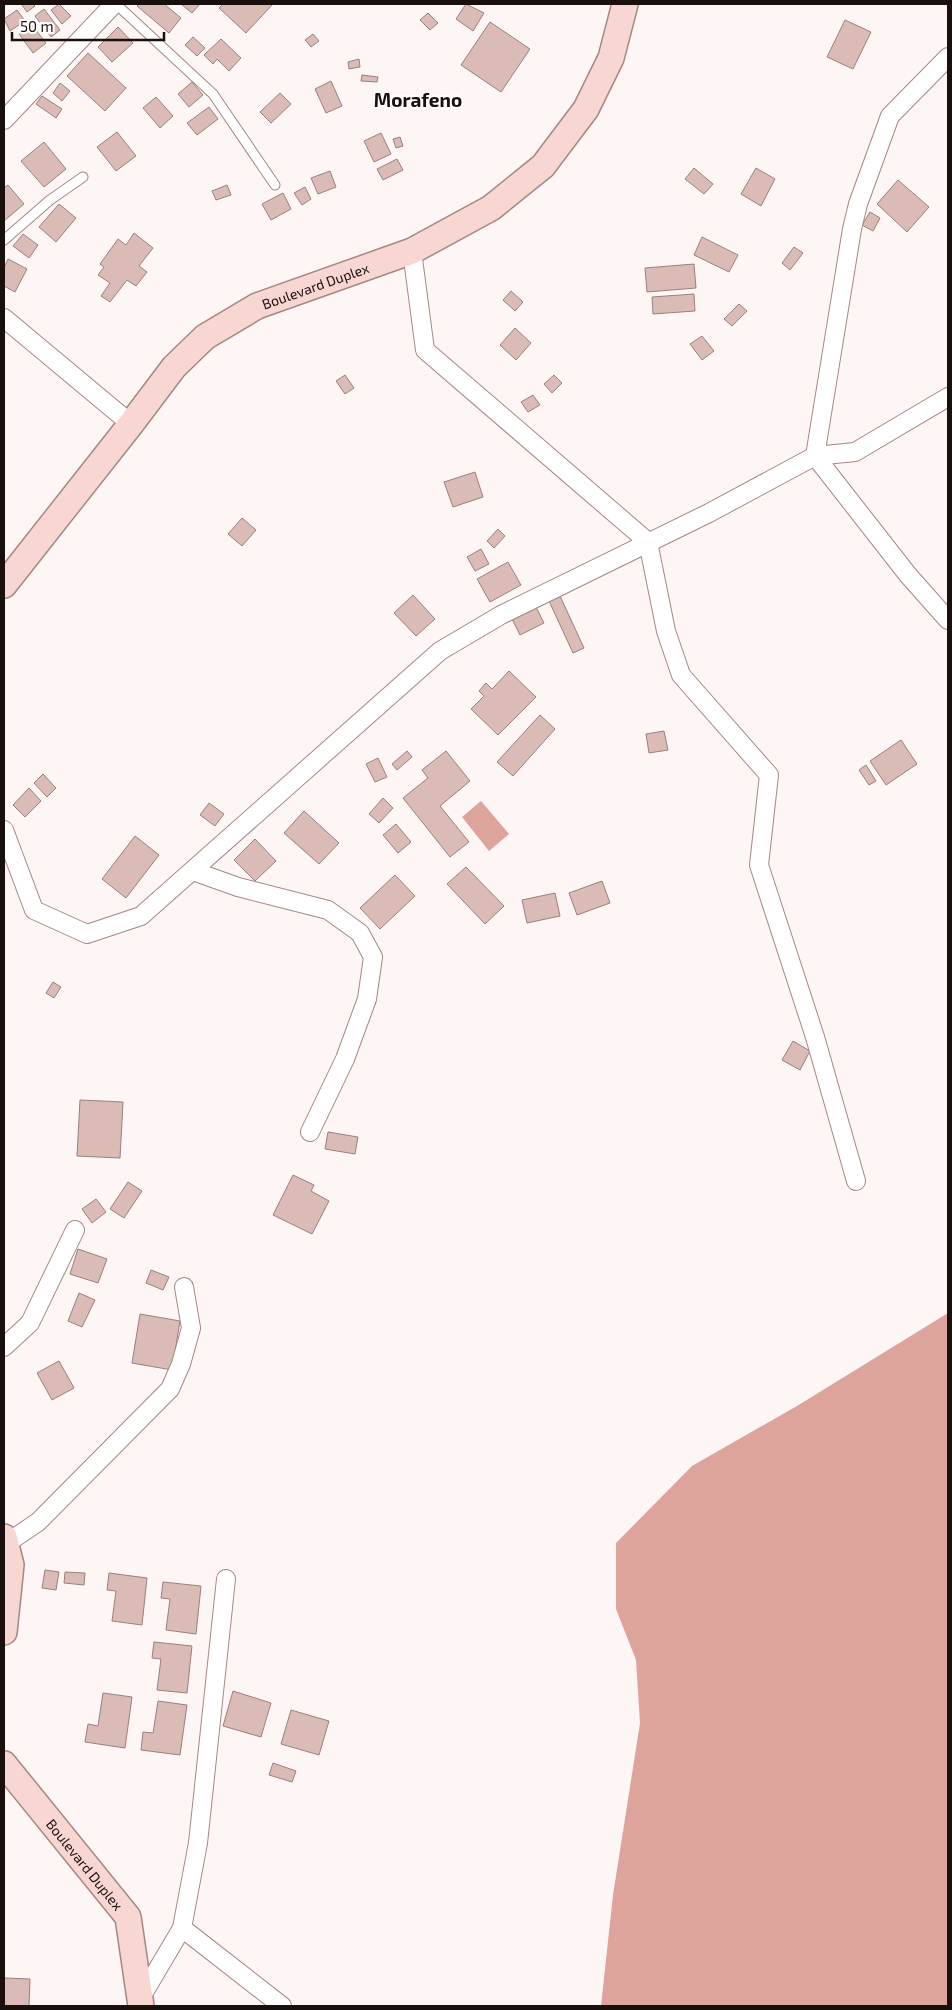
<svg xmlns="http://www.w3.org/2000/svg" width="952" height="2010" viewBox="0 0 952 2010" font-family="'Exo 2',sans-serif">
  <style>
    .forest { fill: #dca49b }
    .building { fill: #dabbb5; stroke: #9c7f7a }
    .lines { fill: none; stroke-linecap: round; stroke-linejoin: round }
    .lane-casing { stroke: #a58782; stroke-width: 11 }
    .street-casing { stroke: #a58782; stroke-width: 20 }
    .secondary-casing { stroke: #a58782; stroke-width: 28 }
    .lane { stroke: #fff; stroke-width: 9 }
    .street { stroke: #fff; stroke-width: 18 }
    .secondary { stroke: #f8d6d2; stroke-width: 25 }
    .labels { text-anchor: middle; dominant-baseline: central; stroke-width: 4; stroke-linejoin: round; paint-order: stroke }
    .street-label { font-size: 14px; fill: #190f0d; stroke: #fff }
    .district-label { font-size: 19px; font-weight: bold; fill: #190f0d; stroke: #fff }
  </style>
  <rect width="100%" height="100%" fill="#fdf6f5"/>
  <path class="forest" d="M481 801 509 834 489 851 462 817Z
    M948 1313V2006H601L613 1895 640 1723 636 1660 616 1609V1543L692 1466 797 1406Z"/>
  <path class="building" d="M24 4H33L35 6 27 12 22 5Z
    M59 4 71 16 62 24 51 10Z
    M139 4H164L181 18 169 33 137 6Z
    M181 4H200L192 13Z
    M223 4H273L246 33 219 8Z
    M466 4 484 13 473 31 456 19Z
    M44 9 60 30 51 37 35 16Z
    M17 10 25 21 10 31 4 19Z
    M428 13 438 23 430 30 420 20Z
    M845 20 871 32 853 69 827 57Z
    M490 22 530 49 501 92 461 65Z
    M32 25 46 43 33 53 19 34Z
    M118 27 133 43 112 62 98 47Z
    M313 34 319 41 311 47 305 40Z
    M193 37 205 48 197 56 185 45Z
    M221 39 241 58 229 71 217 59 213 64 204 55Z
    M88 53 126 88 105 111 67 76Z
    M359 59 360 67 349 69 348 62Z
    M362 75 378 77 377 82 361 81Z
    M331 81 342 106 326 113 315 89Z
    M192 82 203 95 189 107 178 94Z
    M60 83 70 91 62 101 53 93Z
    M280 93 291 104 271 123 260 112Z
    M42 96 62 109 56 118 36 104Z
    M156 97 173 116 160 128 143 108Z
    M209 107 218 119 197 135 187 123Z
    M117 132 136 156 116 171 97 147Z
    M381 133 391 154 374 162 364 141Z
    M400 137 403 146 396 148 393 139Z
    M44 142 66 169 44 187 21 161Z
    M397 159 403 170 383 180 377 169Z
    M694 168 713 184 704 194 685 179Z
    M756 168 775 179 761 206 741 194Z
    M330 171 336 187 318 194 311 178Z
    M898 180 929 207 907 232 877 204Z
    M8 185 24 204 4 221V188Z
    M227 185 231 195 216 200 212 191Z
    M305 187 311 199 302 205 294 193Z
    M283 193 291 209 271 220 262 204Z
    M59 204 76 218 56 242 39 227Z
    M870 212 880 218 873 231 862 225Z
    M134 233 153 248 139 266 147 272 136 286 127 280 110 302 101 296 110 283 98 275 104 267 100 264 118 239 126 245Z
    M23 234 38 245 29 258 13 246Z
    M702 237 738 255 729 272 694 255Z
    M794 247 803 253 790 270 782 263Z
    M8 259 27 269 15 292 4 286V268Z
    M694 264 696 288 647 292 645 268Z
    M511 291 523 302 515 311 503 300Z
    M694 294 695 311 653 314 652 297Z
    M739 304 747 311 732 326 724 319Z
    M515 328 531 343 516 360 500 345Z
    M702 336 714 351 702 360 690 344Z
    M345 375 354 388 345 394 336 381Z
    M554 375 562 383 552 393 544 384Z
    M533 395 540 405 528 412 521 402Z
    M475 472 483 497 453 507 444 482Z
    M242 518 256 530 242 546 228 534Z
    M498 529 505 536 494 548 487 541Z
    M481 549 489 564 475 571 467 557Z
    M508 562 521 585 490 602 477 579Z
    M413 595 435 619 416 636 394 613Z
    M560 596 584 648 573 653 549 601Z
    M536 607 544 623 520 635 512 619Z
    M509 671 536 697 498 735 471 709 484 696 479 691 486 683 492 689Z
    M540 715 555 729 513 776 497 762Z
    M664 731 668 750 649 753 646 734Z
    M901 740 917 764 886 785 870 761Z
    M407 751 412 757 397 770 392 764Z
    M446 751 470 781 440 806 469 842 450 857 403 798 428 778 422 770Z
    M378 758 387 777 375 782 366 764Z
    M866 765 876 781 869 785 859 770Z
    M43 774 56 788 47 797 34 783Z
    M29 788 41 801 25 817 13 805Z
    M383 798 393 808 379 823 369 814Z
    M209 803 224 814 215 826 200 815Z
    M304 811 339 843 319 864 284 833Z
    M396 824 411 842 398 853 383 835Z
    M135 836 159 855 126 898 102 879Z
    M255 839 276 861 255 881 234 860Z
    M466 867 504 906 485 924 447 884Z
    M395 875 415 896 380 929 360 908Z
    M602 881 610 903 577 915 569 893Z
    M555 893 560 916 527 923 522 900Z
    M53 982 61 987 54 998 46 993Z
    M793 1041 810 1051 800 1070 782 1060Z
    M80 1100 123 1102 120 1158 77 1156Z
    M328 1132 358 1137 355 1154 325 1149Z
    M293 1175 314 1185 311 1191 329 1201 312 1234 273 1215Z
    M128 1182 142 1191 124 1218 110 1209Z
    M96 1199 106 1212 92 1223 82 1209Z
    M78 1249 107 1259 98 1283 70 1274Z
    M151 1270 169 1277 163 1290 146 1283Z
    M79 1293 95 1300 82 1327 68 1321Z
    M140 1314 180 1321 172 1370 132 1363Z
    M59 1361 74 1388 52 1400 37 1373Z
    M45 1570 59 1572 56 1590 42 1588Z
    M65 1572 85 1573 84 1585 64 1583Z
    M109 1573 147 1578 142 1625 112 1621 116 1591 107 1590Z
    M163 1582 201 1586 196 1634 166 1630 170 1599 161 1598Z
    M154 1642 192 1646 187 1693 157 1690 161 1659 152 1658Z
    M233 1691 271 1703 261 1737 223 1726Z
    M103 1693 132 1697 125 1748 85 1742 88 1724 98 1726Z
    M158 1701 187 1705 180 1755 141 1750 143 1732 153 1733Z
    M291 1710 329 1721 319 1755 281 1744Z
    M273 1763 296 1771 292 1782 269 1775Z
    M4 1978 30 1979 29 2006H4Z"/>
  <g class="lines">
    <defs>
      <path id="lane" d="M116 4 213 94 275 185
        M4 240 50 200 83 177"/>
      <path id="street" d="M4 120 114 4
        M412 251 425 350 648 542 666 631 681 675 769 775 759 865 815 1037 856 1181
        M4 318 131 424
        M815 456 908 575 948 620
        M815 456 855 452 948 397
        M4 830 34 910 87 934 141 916 440 651 501 615 709 513 815 456 852 229 858 204 890 116 948 57
        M193 871 238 887 328 910 360 933 373 957 367 999 345 1059 310 1132
        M4 1347 30 1323 75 1230
        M4 1545 38 1522 170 1389 181 1364 191 1328 184 1287
        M182 1928 282 2006
        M140 1999 182 1928 198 1843 226 1579"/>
      <g id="secondary">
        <path id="s1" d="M4 585 131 424 174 367 205 337 257 306 412 251 491 208 543 166 586 109 611 58 625 4"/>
        <path d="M4 1537 11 1565 4 1632"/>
        <path id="s2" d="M4 1764 128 1917 141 2006"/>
      </g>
    </defs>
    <use href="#lane" class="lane-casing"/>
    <use href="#street" class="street-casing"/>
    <use href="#secondary" class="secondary-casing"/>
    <use href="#lane" class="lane"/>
    <use href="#street" class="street"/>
    <use href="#secondary" class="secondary"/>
  </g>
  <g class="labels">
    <g class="street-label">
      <text stroke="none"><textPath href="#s1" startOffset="442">Boulevard Duplex</textPath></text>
      <text stroke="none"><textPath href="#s2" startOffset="129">Boulevard Duplex</textPath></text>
    </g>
    <g class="district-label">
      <text x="418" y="99">Morafeno</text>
    </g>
  </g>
  <rect width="952" height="2010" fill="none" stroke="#190f0d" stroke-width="10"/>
  <path d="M12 32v8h152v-8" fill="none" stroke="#190f0d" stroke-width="2.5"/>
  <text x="20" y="32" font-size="15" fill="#190f0d" stroke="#ffffff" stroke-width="4" paint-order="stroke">50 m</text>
</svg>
